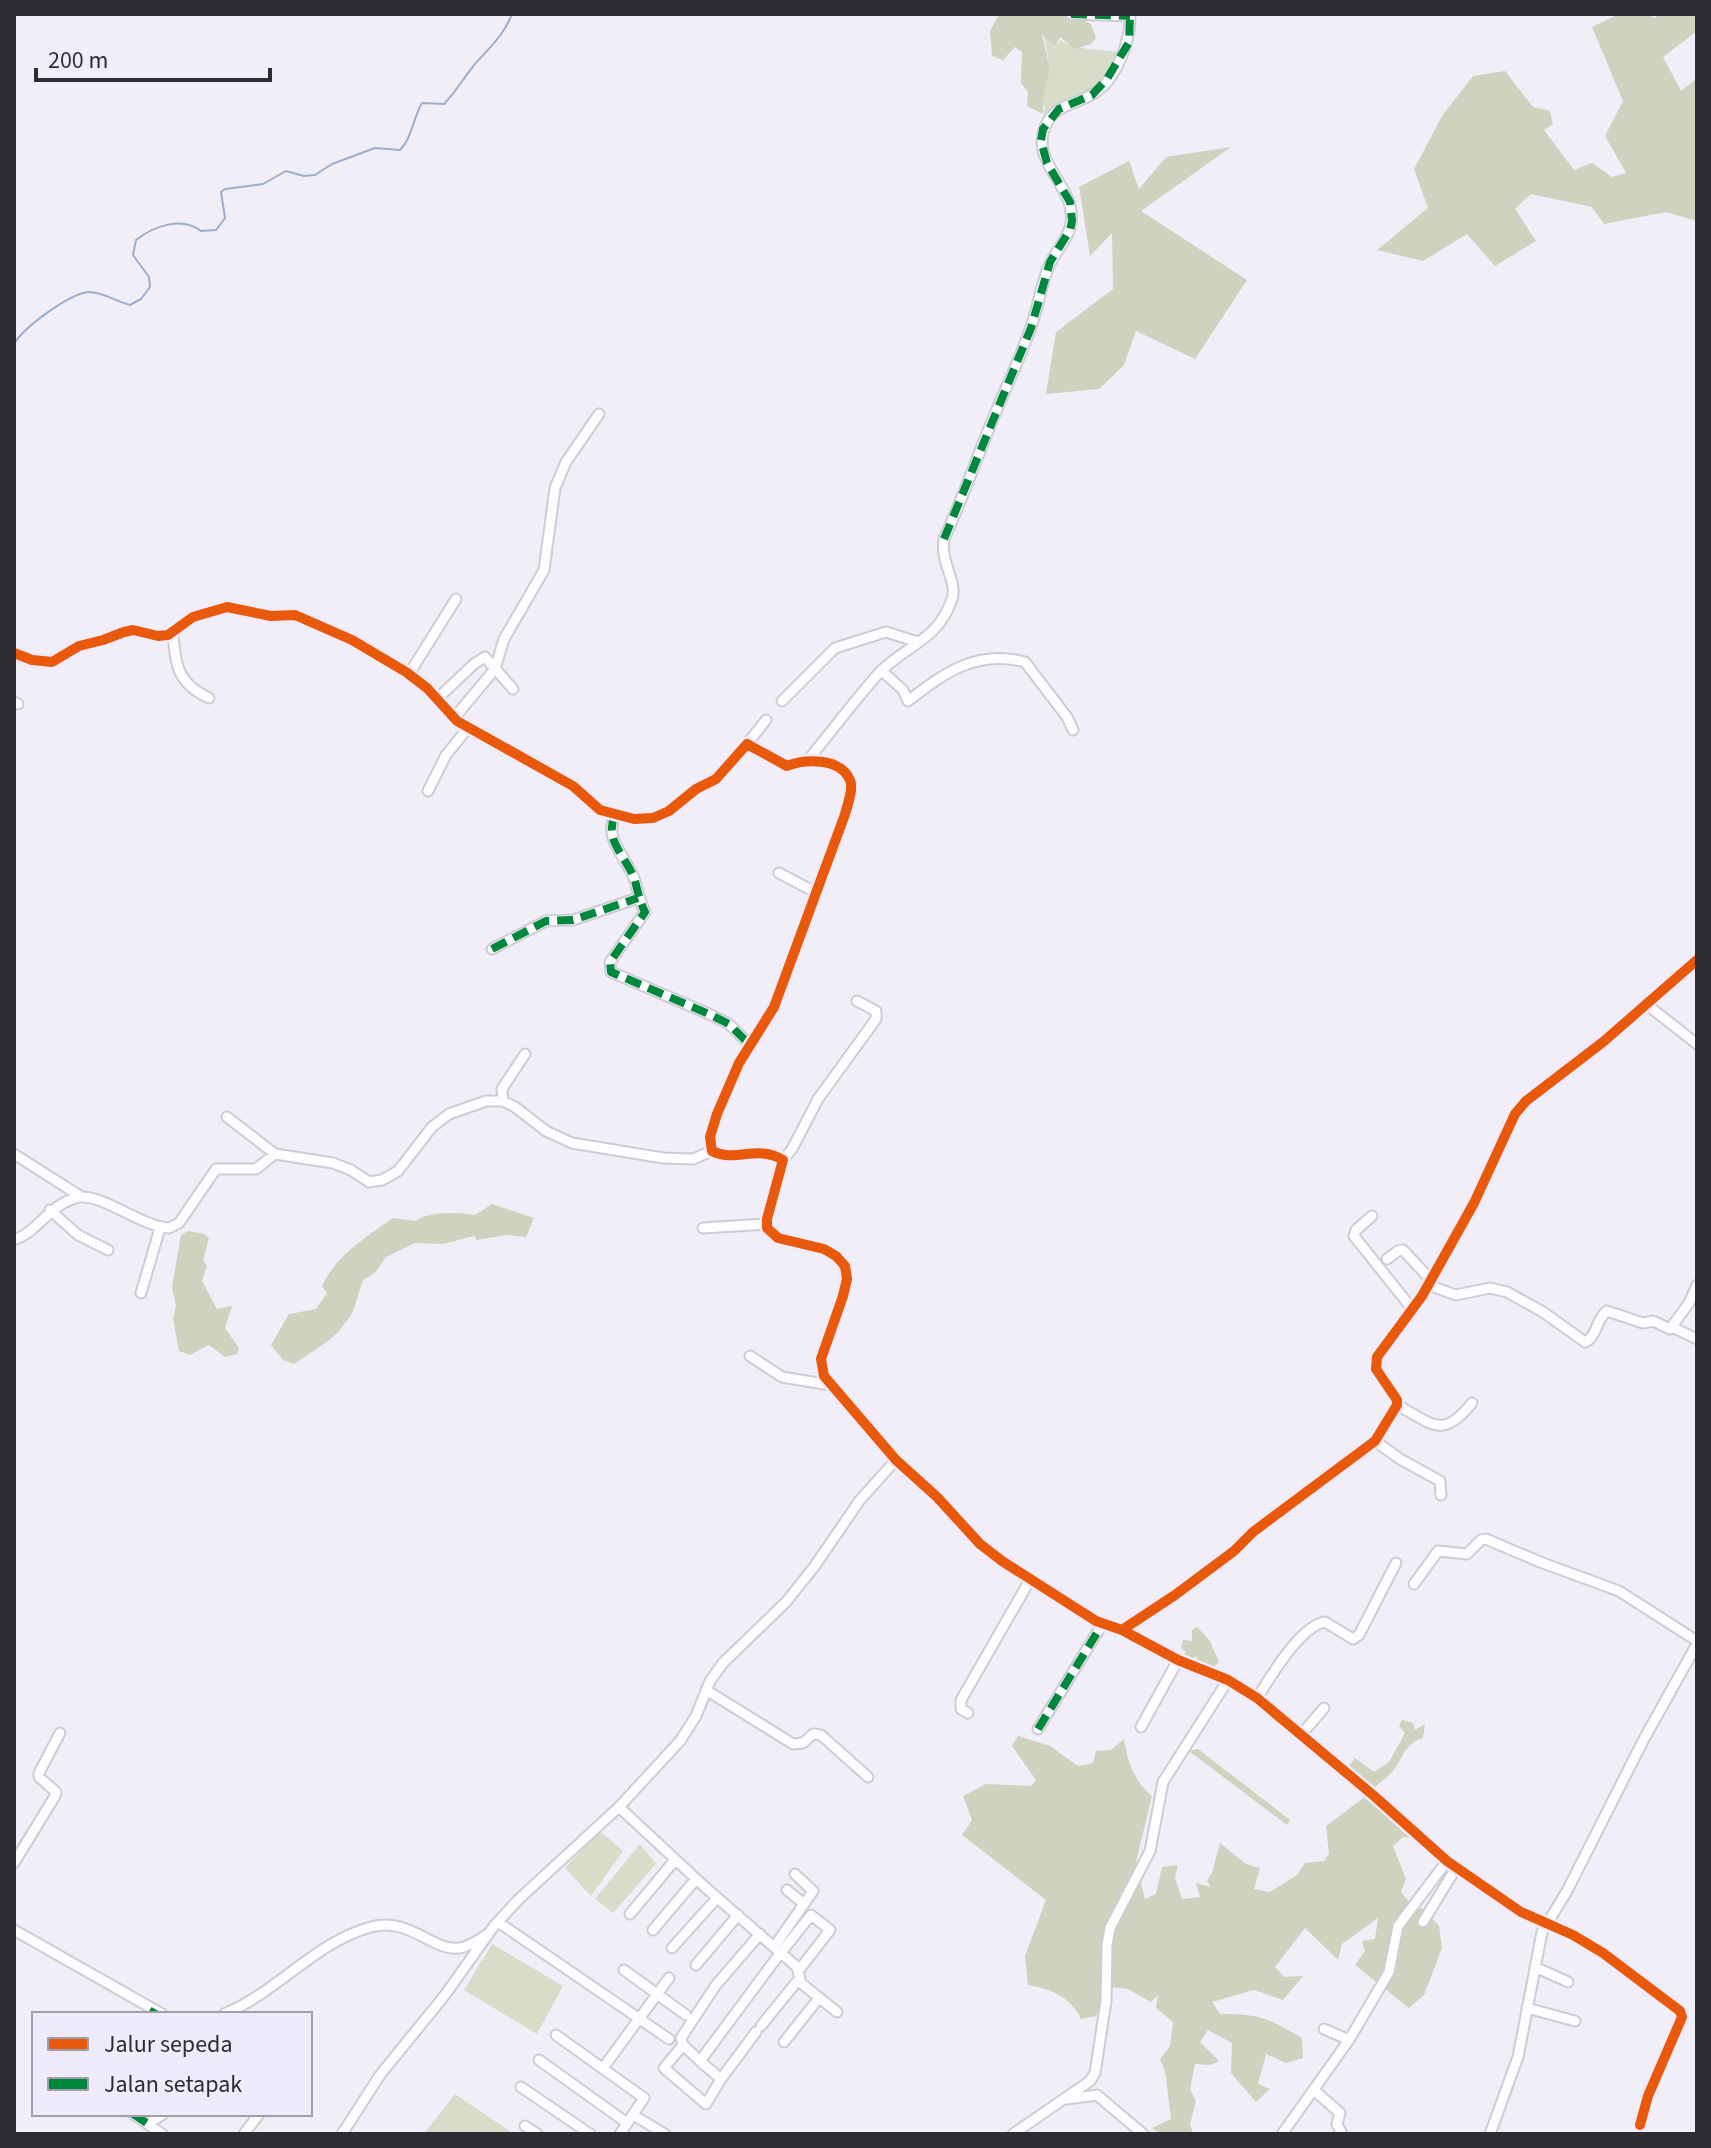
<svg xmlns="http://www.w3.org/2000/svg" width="1711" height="2148" viewBox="0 0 1711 2148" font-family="'Source Sans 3',sans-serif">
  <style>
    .green { fill: #d8ddca }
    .forest { fill: #ced2be }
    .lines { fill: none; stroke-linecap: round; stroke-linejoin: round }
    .stream { stroke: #9eaeca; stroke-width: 2 }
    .minor-casing { stroke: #ceccd4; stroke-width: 13 }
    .minor { stroke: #fdfcfe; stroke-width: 9 }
    .quiet { stroke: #00873e; stroke-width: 8; stroke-dasharray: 16 8; stroke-linecap: butt }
    .cycleway-casing { stroke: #efebfb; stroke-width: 15 }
    .cycleway { stroke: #e8590c; stroke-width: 10 }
  </style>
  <rect width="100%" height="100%" fill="#f1eef8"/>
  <path class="green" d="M1044 36 1055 46 1060 40C1078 51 1098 49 1119 52L1095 90 1041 125 1045 107 1041 101 1050 69Z
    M600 1831 623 1851 591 1896 565 1868Z
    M640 1844 656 1864 613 1913 595 1899Z
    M492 1944 563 1986 537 2034 464 1990Z
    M455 2094 511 2132 510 2134H424Z"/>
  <path class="forest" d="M999 14H1070L1091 24 1096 38 1091 44 1075 49 1060 37 1055 46 1042 35 1050 69 1043 97V114L1027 106 1028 92 1021 83 1022 52 1015 47 1003 60 992 56 990 31Z
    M1619 14H1648L1654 18 1661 14H1697V31L1663 57 1681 91 1697 78V221L1666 212 1604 224 1592 207 1531 194 1515 209 1536 241 1495 266 1467 234 1423 261 1377 250 1428 208 1414 169 1442 116 1473 76 1505 71 1533 107 1550 111 1553 124 1544 130 1574 170 1592 163 1612 177 1626 173 1605 136 1623 101 1592 27Z
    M1231 147 1141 211 1247 280 1195 359 1136 331 1124 365 1099 389 1046 394 1056 332 1113 289 1112 233 1090 256 1079 187 1129 161 1139 189 1166 157Z
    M492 1204 534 1218 526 1237 507 1235 477 1240 474 1236 443 1244 415 1243 386 1257 375 1273 363 1280 352 1314 339 1331 328 1341 294 1364 283 1360 271 1345 289 1314 316 1309 327 1293 322 1286C337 1254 365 1238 393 1218L416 1221C427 1211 460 1212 475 1215Z
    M188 1231 204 1234 209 1238 203 1260 207 1266 202 1281 217 1309 232 1306 225 1328 239 1348 237 1354 225 1357 209 1345 190 1355 179 1351 173 1318 176 1306 172 1287 181 1235Z
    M1197 1627 1210 1641 1219 1662 1213 1668 1199 1662 1196 1656 1190 1662 1181 1657 1186 1652 1181 1648 1183 1640 1192 1641V1630Z
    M1402 1720 1413 1723 1415 1730 1425 1724 1423 1738C1403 1744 1404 1758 1392 1772 1386 1779 1378 1784 1372 1790L1347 1768 1355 1758 1374 1772 1389 1762 1405 1733 1399 1726Z
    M1018 1736 1050 1746 1078 1766 1093 1763 1096 1751 1111 1750 1124 1739C1128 1763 1133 1780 1152 1796L1136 1862 1145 1899 1156 1894 1162 1867 1178 1865 1175 1878 1182 1899 1200 1897 1196 1883 1210 1887 1207 1880 1212 1873 1220 1843 1246 1864 1260 1868 1254 1889 1270 1892 1297 1875 1305 1863 1324 1861 1329 1854 1326 1826 1366 1796 1413 1838 1403 1837 1393 1846 1406 1879 1401 1892 1415 1910 1422 1908 1439 1926 1442 1948 1424 1995 1409 2008 1355 1965 1365 1951 1362 1941 1375 1939 1378 1918 1342 1944 1338 1960 1305 1928 1275 1967 1284 1977 1303 1976 1283 2000 1254 1990 1212 2002 1220 2014C1260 2014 1268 2018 1302 2038L1303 2058 1286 2063 1266 2054 1258 2084 1270 2089 1256 2102 1231 2073 1232 2043 1208 2030 1200 2042 1219 2061 1210 2065 1195 2064 1190 2089 1196 2101 1190 2124 1193 2134H1161L1152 2128 1171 2119 1165 2071 1160 2059 1170 2046 1173 2022 1156 2008 1158 1995 1151 2002 1128 1989 1113 1987 1096 2016 1081 2019C1071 1997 1051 1989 1028 1985L1025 1956 1046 1900 962 1835 972 1820 963 1796 986 1784 1031 1786 1036 1780 1012 1746Z
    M1198 1749 1290 1820 1287 1825 1189 1751Z"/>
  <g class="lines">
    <path class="stream" d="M14 344C23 328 70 293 89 292 103 292 117 302 130 305L141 299 150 287 149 277 133 255 136 240C154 226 182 216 201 231L216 230 225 218 221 192 225 189 263 184 286 171 304 176 315 175 332 164 375 148 400 150C412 138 413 118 422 103L444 104C456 92 464 77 475 64 490 47 504 35 512 14"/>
    <defs>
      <path id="minor" d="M1071 14 1130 16
        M173 633C175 665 178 684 209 698
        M14 653 32 660 52 662 79 646 103 640 124 632 133 630 158 636 168 635 193 617 227 607 271 616 295 615 352 640 406 672 427 688 457 721 573 786 600 810 634 819 653 818 669 811 696 789 716 779 747 744 787 766C804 759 840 757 850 780 854 789 847 807 844 817L774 1007 739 1063 717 1114 710 1137 712 1151C735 1163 757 1144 783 1160L767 1219V1228L778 1238 824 1249 836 1256 845 1266 847 1279 843 1296 821 1359 824 1376 896 1460 937 1497 980 1544 1002 1561 1096 1621 1122 1630 1178 1660 1228 1680 1257 1698 1373 1795 1447 1861 1521 1912 1573 1935 1603 1953 1680 2011 1682 2017 1648 2096 1640 2125
        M882 671 903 690 908 701C944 673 977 649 1025 662L1067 717 1073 730
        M409 674 456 599
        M437 699 474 664 485 657 513 689
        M782 701 835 648 886 632 918 642
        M14 702 18 704
        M454 718 495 669 504 639 544 570 555 488 566 462 599 414
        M747 744 766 720
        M808 760C832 731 854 701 879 673 907 644 938 641 952 599 958 582 940 563 944 539 961 502 975 463 990 426 1003 394 1018 363 1030 330 1037 311 1040 291 1047 271 1052 254 1069 240 1071 223 1077 187 1030 164 1045 127 1054 104 1075 105 1093 94 1117 80 1131 40 1130 14
        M428 791 446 755 468 728
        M615 815C603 841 628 858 635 881 638 892 640 902 645 912L610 962 611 972 709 1014 729 1024 750 1045
        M779 873 815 892
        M492 949 546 921 573 920 638 898
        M1646 1004 1697 1044
        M503 1101 502 1089 525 1054
        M227 1117 275 1154
        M14 1154 80 1196
        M783 1160 792 1149 818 1099 876 1019V1011L857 1001
        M50 1210 78 1235 108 1250
        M1372 1216 1356 1230 1354 1236 1413 1310
        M703 1228 766 1224
        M14 1240C39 1231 47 1207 75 1198 98 1190 141 1227 169 1228L179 1223 216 1169H256L275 1154 333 1163 351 1170 369 1182 382 1180 398 1171 432 1127 449 1114 486 1101H503L515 1107 546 1131 572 1143 663 1158 693 1159 712 1151
        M1387 1259 1398 1251 1403 1250 1431 1280
        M1428 1285 1456 1295 1490 1288 1507 1292 1543 1312 1585 1342C1597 1337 1596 1319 1607 1311L1643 1323 1653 1321 1670 1329 1689 1303 1697 1285
        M141 1293 160 1228
        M1672 1327 1697 1339
        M750 1356 782 1377 830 1385
        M1397 1405C1433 1424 1442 1440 1472 1403
        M1375 1441 1400 1459 1440 1481 1441 1495
        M1414 1584 1438 1551 1467 1554 1481 1540 1486 1539 1540 1562 1619 1591 1697 1641
        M1122 1630 1175 1595 1234 1551 1253 1532 1375 1441 1397 1405V1400L1376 1369 1377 1357 1422 1296 1474 1203 1515 1114 1526 1101 1603 1042 1697 960
        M706 1690 793 1744 803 1743 813 1734 821 1735 868 1777
        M1257 1698C1270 1678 1300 1626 1325 1622L1353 1639 1359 1635 1396 1563
        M968 1713 961 1709V1700L1030 1580
        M1141 1727 1178 1660
        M1038 1729 1103 1623
        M1301 1735 1324 1708
        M619 1807 706 1888 797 1967 801 1983 837 2012
        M14 1863 55 1796 56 1792 39 1777V1773L60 1733
        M787 1890 804 1904
        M630 1914 675 1860
        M498 1922 669 2039
        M1423 1922 1456 1868
        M14 1930 162 2014
        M653 1930 696 1879
        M760 1934 716 1985 681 2038 683 2045 700 2061 781 1952
        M774 1947 813 1891 795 1874
        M672 1948 717 1898
        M783 1950 811 1915 830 1930 799 1970
        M696 1965 738 1915
        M1535 1967 1568 1982
        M624 1970 686 2015
        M1527 2008 1575 2021
        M224 2014C278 1992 315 1942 371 1927 408 1916 434 1952 459 1948 469 1947 478 1940 486 1935
        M761 2026 799 1979
        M556 2035 644 2098 620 2134
        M1349 2040 1389 1972 1398 1926 1447 1861
        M784 2042 819 1998
        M683 2045 664 2068 706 2104 721 2079
        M539 2060 627 2123
        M700 2061 721 2079 756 2032
        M603 2068 669 1978
        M521 2087 590 2134
        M1315 2091 1340 2113 1337 2124 1342 2134
        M1067 2099 1097 2095 1143 2134
        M133 2114 162 2134
        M633 2115 665 2134
        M148 2124 163 2114
        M525 2126 537 2134
        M244 2134 259 2114
        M342 2134 380 2075 445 1995 494 1926 519 1899 619 1807 680 1741 696 1716 710 1681 723 1663 786 1602 814 1567 860 1500 896 1460
        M1013 2134 1090 2081 1095 2073 1106 2001 1107 1945 1110 1928 1150 1851 1163 1782 1228 1680
        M1282 2134 1349 2040 1324 2029
        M1490 2134 1518 2057 1542 1932 1567 1891 1644 1739 1697 1644"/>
    </defs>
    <use href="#minor" class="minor-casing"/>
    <use href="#minor" class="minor"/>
    <path class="quiet" d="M1071 14 1130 16
      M944 539 1031 328 1050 262 1070 230 1072 221 1070 202 1047 163 1041 141 1043 129 1059 109 1092 95 1107 79 1129 42 1130 14
      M615 815C603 841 628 858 635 881 638 892 640 902 645 912L610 962 611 972 709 1014 729 1024 750 1045
      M492 949 546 921 573 920 638 898
      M1038 1729 1103 1623
      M152 2014 155 2009
      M133 2114 148 2124"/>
    <defs>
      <path id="cycleway" d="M14 653 32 660 52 662 79 646 103 640 124 632 133 630 158 636 168 635 193 617 227 607 271 616 295 615 352 640 406 672 427 688 457 721 573 786 600 810 634 819 653 818 669 811 696 789 716 779 747 744 787 766C804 759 840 757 850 780 854 789 847 807 844 817L774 1007 739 1063 717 1114 710 1137 712 1151C735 1163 757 1144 783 1160L767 1219V1228L778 1238 824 1249 836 1256 845 1266 847 1279 843 1296 821 1359 824 1376 896 1460 937 1497 980 1544 1002 1561 1096 1621 1122 1630 1178 1660 1228 1680 1257 1698 1373 1795 1447 1861 1521 1912 1573 1935 1603 1953 1680 2011 1682 2017 1648 2096 1640 2125
        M1122 1630 1175 1595 1234 1551 1253 1532 1375 1441 1397 1405V1400L1376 1369 1377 1357 1422 1296 1474 1203 1515 1114 1526 1101 1603 1042 1697 960"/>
    </defs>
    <use href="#cycleway" class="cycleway-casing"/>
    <use href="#cycleway" class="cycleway"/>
  </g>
  <rect width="1711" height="2148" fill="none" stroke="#2d2c32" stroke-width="32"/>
  <rect x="32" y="2012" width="280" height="104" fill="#efebfb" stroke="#a19fab" stroke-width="2"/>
  <rect x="48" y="2038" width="40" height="12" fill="#e8590c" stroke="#a19fab" stroke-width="2"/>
  <text x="104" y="2052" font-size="24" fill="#2d2c32">Jalur sepeda</text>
  <rect x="48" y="2078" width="40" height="12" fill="#00873e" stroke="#a19fab" stroke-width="2"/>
  <text x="104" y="2092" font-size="24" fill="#2d2c32">Jalan setapak</text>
  <path d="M36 68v12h234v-12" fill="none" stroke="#2d2c32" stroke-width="4"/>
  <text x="48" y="68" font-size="24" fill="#2d2c32" stroke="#efebfb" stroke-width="6" paint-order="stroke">200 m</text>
</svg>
